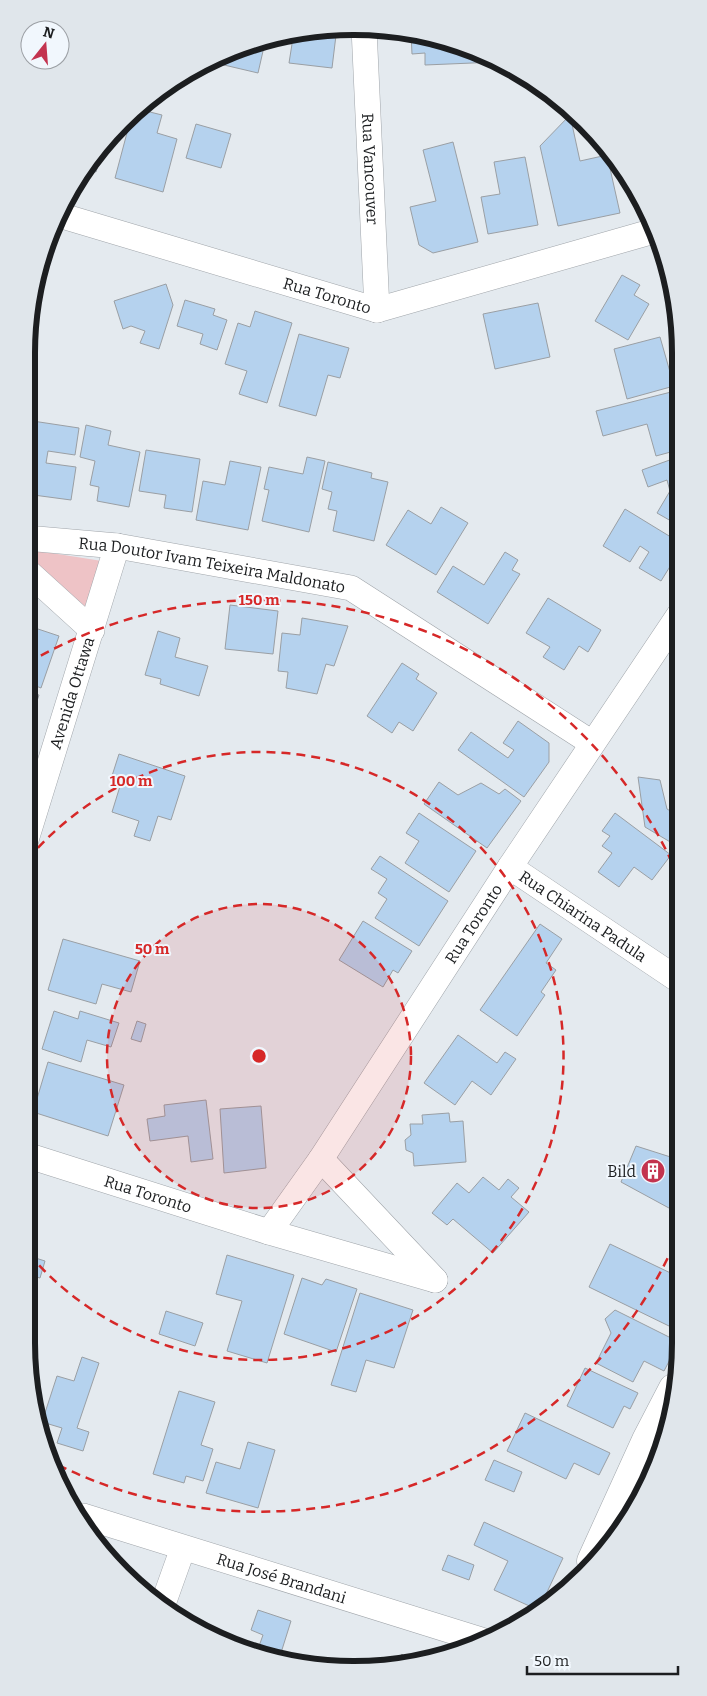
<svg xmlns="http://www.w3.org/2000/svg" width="707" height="1696" viewBox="0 0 707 1696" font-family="Bitter,serif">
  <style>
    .green { fill: #eec3c6 }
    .building { fill: #b5d2ee; stroke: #9a9fa4 }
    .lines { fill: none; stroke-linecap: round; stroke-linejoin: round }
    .minor-casing { stroke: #a0a5aa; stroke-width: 26 }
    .secondary-casing { stroke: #a0a5aa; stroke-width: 29 }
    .minor { stroke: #fff; stroke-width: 25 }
    .secondary { stroke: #fff; stroke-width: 28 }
    .ring { fill: none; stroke: #d62828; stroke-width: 2.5; stroke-dasharray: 9 6 }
    .labels { text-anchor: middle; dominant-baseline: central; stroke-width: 4; stroke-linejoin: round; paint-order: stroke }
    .street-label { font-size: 16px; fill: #1c1e20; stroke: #f1f7fd }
    .poi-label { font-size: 16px; fill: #1c1e20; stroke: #f1f7fd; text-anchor: end }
    .rim { fill: none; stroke: #1c1e20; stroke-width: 6 }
    .centre { fill: #d62828; stroke: #f1f7fd; stroke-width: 2.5 }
    .ring-label { font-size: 15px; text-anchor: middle; font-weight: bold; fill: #d62828; stroke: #f1f7fd; stroke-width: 4; stroke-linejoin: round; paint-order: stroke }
  </style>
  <rect width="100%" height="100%" fill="#e4eaef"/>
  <path class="green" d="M26 549 102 561 86 610 26 556Z"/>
  <path class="building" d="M332 27H337L332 68 289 63 292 44 276 42 277 36Z
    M411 33 458 44 496 62 425 65V53L412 54Z
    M266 38 258 73 207 61 209 60Z
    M138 109 162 115 157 133 177 139 163 192 115 178 132 114Z
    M570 115 580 161 607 155 620 213 558 226 540 146Z
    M196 124 231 134 221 168 186 158Z
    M453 142 478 242 433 253 419 245 410 207 436 201 423 150Z
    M104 143 96 172 85 169Z
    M525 157 538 225 488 234 481 197 500 194 494 162Z
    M622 275 640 285 634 295 649 304 628 340 595 321Z
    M166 284 173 305 159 349 140 343 145 331 131 326 123 329 114 301Z
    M185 300 215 309 213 315 227 320 217 350 200 344 203 334 177 326Z
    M538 303 550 357 495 369 483 314Z
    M255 311 292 323 267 403 239 394 247 371 225 364 238 323 250 327Z
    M299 334 349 348 340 378 328 375 316 416 279 406Z
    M660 337 674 386 627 399 614 349Z
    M675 391 678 404V450L656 456 647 424 603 436 596 411Z
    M26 420 79 428 75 455 48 451 46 463 76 467 71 500 26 494V462L29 443 26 442Z
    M86 425 111 431 108 445 140 452 129 507 97 501 99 487 90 485 95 461 80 457Z
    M146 450 200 459 192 512 164 508 166 495 139 491Z
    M307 457 325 461 309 532 262 521 269 490 264 489 269 467 303 474Z
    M678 457V525L657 513 670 491 667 480 648 487 642 470Z
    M230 461 261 467 248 530 196 520 203 481 225 485Z
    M328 462 372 473 371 478 388 482 374 541 333 531 337 511 328 509 332 492 322 489Z
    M441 507 468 523 436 575 386 545 408 510 431 524Z
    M625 509 679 542V552L661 581 639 568 649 552 640 546 630 562 603 546Z
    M505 552 518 560 512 570 520 574 488 624 437 592 453 566 484 585Z
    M548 598 601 630 588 652 579 646 564 670 543 657 550 647 526 633Z
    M230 605 278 611 273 654 225 649Z
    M302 618 348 626 334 666 326 664 317 694 286 688 288 672 278 671 282 633 300 635Z
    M26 625 59 636 41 688 26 682Z
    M158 631 180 638 175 657 208 666 199 696 160 684 161 679 145 675Z
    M402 663 419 674 416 679 437 693 413 731 399 722 392 733 367 716Z
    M26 691 39 695 26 734Z
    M518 721 549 743V762L524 797 458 750 471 732 508 758 514 750 503 743Z
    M119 754 185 776 171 820 158 816 150 841 134 836 139 821 112 812 121 783 111 779Z
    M638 777 660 780 667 809 679 816V842L677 846 645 827Z
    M439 782 458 795 481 783 499 794 505 789 521 801 487 848 424 804Z
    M419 813 476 851 449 892 405 863 419 841 406 833Z
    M615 813 671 855 652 880 634 867 619 887 598 872 612 853 602 846 610 836 602 831Z
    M380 856 448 901 419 946 375 918 387 899 378 893 387 879 371 869Z
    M363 921 412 951 398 973 393 970 383 987 339 960Z
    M540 924 562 939 546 963 556 970 541 992 545 995 517 1036 480 1010Z
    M63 939 140 961 131 992 102 984 96 1004 48 990Z
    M54 1011 78 1019 80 1011 119 1023 111 1047 87 1040 81 1062 42 1049Z
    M137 1021 146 1024 141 1042 131 1039Z
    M458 1035 497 1063 505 1052 516 1059 491 1095 472 1081 455 1105 424 1083Z
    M48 1062 124 1085 108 1136 33 1112Z
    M206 1100 213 1159 191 1162 188 1136 150 1141 147 1119 165 1116 164 1105Z
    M261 1106 266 1168 224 1173 220 1109Z
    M449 1113 450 1122 463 1121 466 1162 414 1166 413 1153 406 1150 405 1140 411 1135 410 1124H423L422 1115Z
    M636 1146 680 1160V1214L621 1182Z
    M483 1177 499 1190 508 1179 519 1188 511 1197 529 1212 493 1253 453 1219 447 1225 432 1213 457 1183 469 1193Z
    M610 1244 681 1278V1302L669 1326 589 1287Z
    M26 1255 45 1261 40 1278 26 1274Z
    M227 1255 294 1275 267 1363 227 1351 242 1301 216 1294Z
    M302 1278 322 1285 326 1279 357 1289 336 1352 284 1334Z
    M360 1293 413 1310 394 1368 366 1360 356 1392 331 1385Z
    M615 1310 679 1342 664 1371 644 1361 633 1382 596 1363 611 1333 605 1319Z
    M166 1311 203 1323 195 1346 159 1334Z
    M82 1357 99 1363 77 1428 89 1432 83 1451 57 1443 62 1428 42 1422 57 1376 74 1381Z
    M585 1368 638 1393 630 1409 624 1406 613 1428 567 1406Z
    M179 1391 215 1402 201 1445 213 1449 203 1481 186 1476 184 1483 153 1474Z
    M525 1413 610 1453 599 1475 574 1463 566 1479 507 1451Z
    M248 1442 275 1450 258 1508 206 1493 216 1462 240 1469Z
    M494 1460 522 1472 514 1492 485 1480Z
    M484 1522 563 1558 541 1605 536 1609 494 1590 508 1561 474 1545Z
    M448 1555 474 1565 469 1580 442 1570Z
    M258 1610 291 1621 280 1656 258 1649 263 1635 251 1630Z
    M402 1654 412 1664H391Z"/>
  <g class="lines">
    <defs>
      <g id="minor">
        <path id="s1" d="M364 28 377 310"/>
        <path id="s2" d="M59 215 377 310 654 231"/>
        <path id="s3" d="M26 538 117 546 351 588 592 743"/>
        <path d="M26 570 92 630"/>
        <path id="s4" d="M26 840 117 546"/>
        <path id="s5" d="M510 867 680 981"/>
        <path id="s6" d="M26 1155 269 1232 435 1280"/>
        <path d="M321 1159 435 1280"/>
        <path id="s7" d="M269 1232 321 1159 510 867 679 615"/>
        <path id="s8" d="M83 1516 481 1640"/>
        <path d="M163 1604 183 1548"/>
      </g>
      <path id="secondary" d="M591 1561 646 1440 673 1388"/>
    </defs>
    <use href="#minor" class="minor-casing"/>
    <use href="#secondary" class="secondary-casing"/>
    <use href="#minor" class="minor"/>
    <use href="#secondary" class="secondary"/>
  </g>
  <circle cx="259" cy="1056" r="152" fill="#d62828" fill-opacity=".12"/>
  <g class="ring">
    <circle cx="259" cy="1056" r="152"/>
    <path d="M28 859A304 304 0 1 1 28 1253"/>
    <path d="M680 1231A456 456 0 0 1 56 1464M28 663A456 456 0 0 1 679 878"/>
  </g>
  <defs>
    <symbol id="building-disc" viewBox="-11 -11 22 22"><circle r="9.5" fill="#c3334f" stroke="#f1f7fd"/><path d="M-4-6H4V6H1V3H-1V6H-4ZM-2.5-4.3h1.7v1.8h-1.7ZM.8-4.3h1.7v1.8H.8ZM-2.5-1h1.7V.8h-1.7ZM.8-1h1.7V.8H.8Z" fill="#fff"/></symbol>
  </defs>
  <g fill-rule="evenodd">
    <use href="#building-disc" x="639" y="1157" width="28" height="28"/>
  </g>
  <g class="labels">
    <g class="street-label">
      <text stroke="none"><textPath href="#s1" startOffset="141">Rua Vancouver</textPath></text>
      <text stroke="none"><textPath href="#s2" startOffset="280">Rua Toronto</textPath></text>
      <text stroke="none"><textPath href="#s3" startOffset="188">Rua Doutor Ivam Teixeira Maldonato</textPath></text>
      <text stroke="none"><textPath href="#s4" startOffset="154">Avenida Ottawa</textPath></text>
      <text stroke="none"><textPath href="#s5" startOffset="88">Rua Chiarina Padula</textPath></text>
      <text stroke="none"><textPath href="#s7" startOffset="370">Rua Toronto</textPath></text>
      <text stroke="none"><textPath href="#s6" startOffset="128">Rua Toronto</textPath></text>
      <text stroke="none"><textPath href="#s8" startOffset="208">Rua José Brandani</textPath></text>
    </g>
    <g class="poi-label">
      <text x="636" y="1171">Bild</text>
    </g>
  </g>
  <path d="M0 0H707V1696H0ZM353 35H354A318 318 0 0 1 672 353V1343A318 318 0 0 1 354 1661H353A318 318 0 0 1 35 1343V353A318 318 0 0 1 353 35Z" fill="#e0e6eb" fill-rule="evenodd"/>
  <path class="rim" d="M353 35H354A318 318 0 0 1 672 353V1343A318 318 0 0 1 354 1661H353A318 318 0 0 1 35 1343V353A318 318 0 0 1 353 35Z"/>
  <circle cx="259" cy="1056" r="8" class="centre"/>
  <g class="ring-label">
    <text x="259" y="605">150 m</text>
    <text x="131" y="786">100 m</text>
    <text x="152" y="954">50 m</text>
  </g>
  <g transform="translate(45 45) rotate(17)"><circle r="24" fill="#f1f7fd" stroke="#9ca0a5"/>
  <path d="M0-4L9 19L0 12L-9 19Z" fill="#c3334f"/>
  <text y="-8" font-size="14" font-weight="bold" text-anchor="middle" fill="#1c1e20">N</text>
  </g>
  <path d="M527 1666v8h151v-8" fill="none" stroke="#1c1e20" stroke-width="2.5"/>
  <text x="534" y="1666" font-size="15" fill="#1c1e20" stroke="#f1f7fd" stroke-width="4" paint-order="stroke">50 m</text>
</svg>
